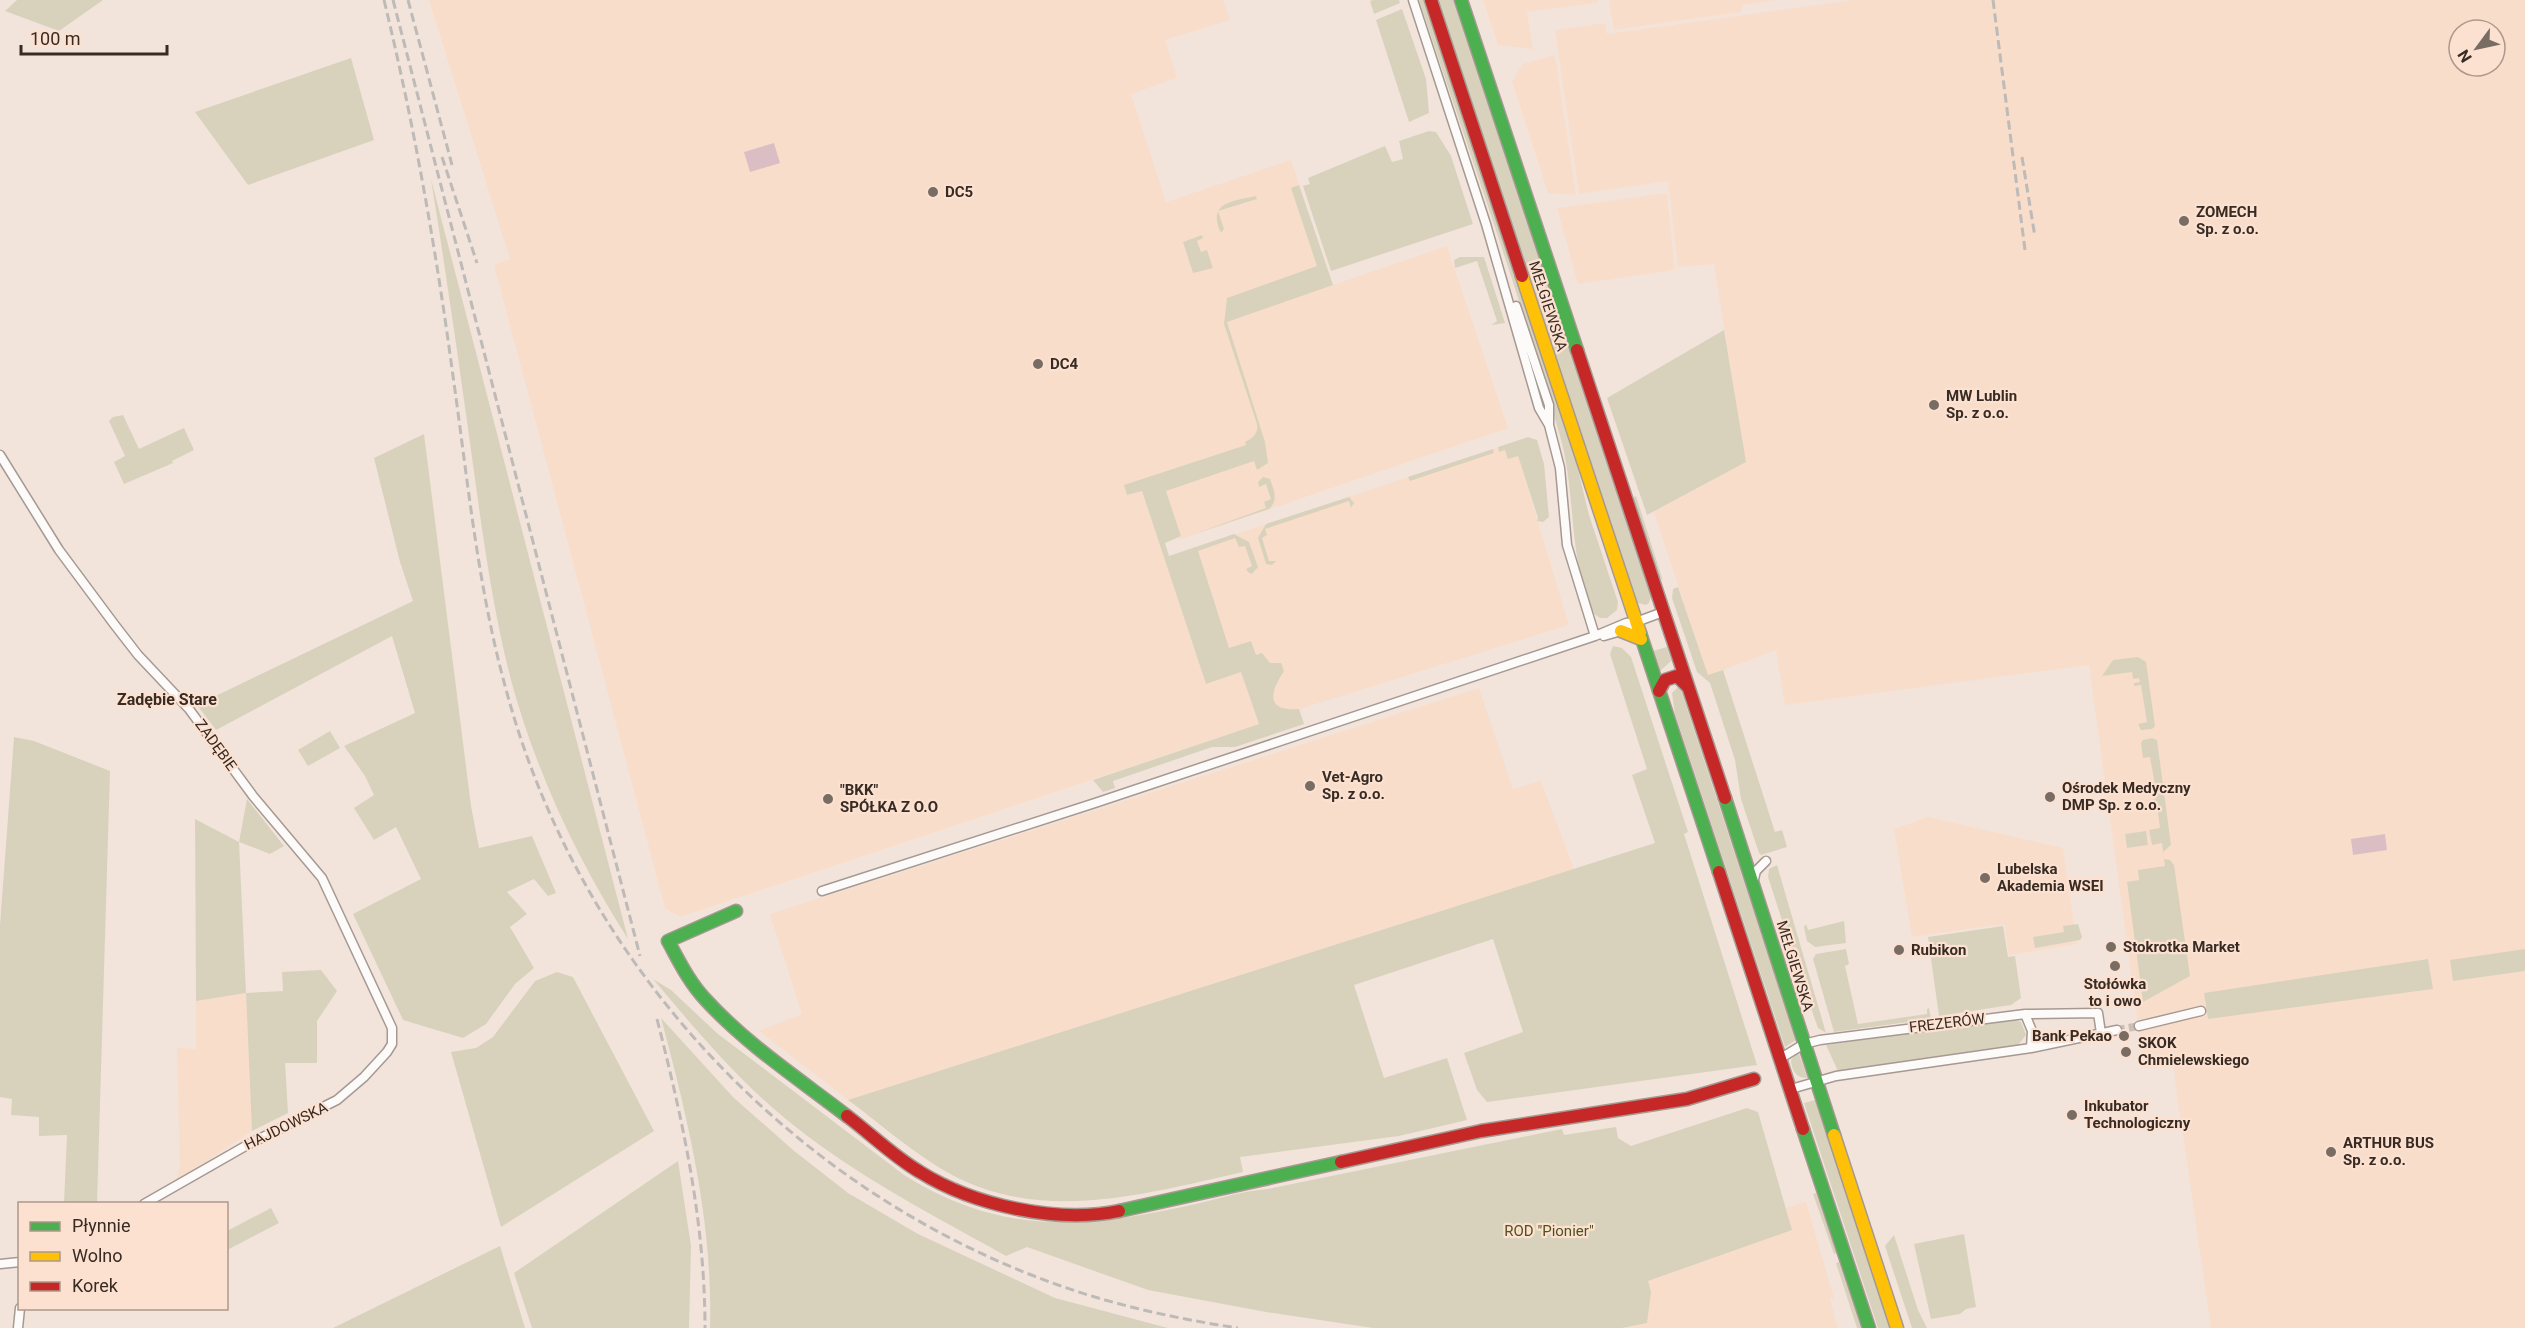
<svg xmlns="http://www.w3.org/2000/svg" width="2525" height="1328" viewBox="0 0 2525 1328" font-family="Roboto,sans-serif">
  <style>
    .built { fill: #f9ddcb; fill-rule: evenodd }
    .green { fill: #d8d2bd }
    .water { fill: #dbbec4 }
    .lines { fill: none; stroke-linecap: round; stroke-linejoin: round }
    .street-tunnel { stroke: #cdbfb6; stroke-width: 8; stroke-dasharray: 8 4; stroke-linecap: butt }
    .street-casing { stroke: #a59992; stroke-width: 11 }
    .fast-casing { stroke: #a59992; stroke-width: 15 }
    .slow-casing { stroke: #a59992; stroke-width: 15 }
    .jam-casing { stroke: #a59992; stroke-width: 15 }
    .street { stroke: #fdfbfa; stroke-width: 8 }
    .fast { stroke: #4caf50; stroke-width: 12 }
    .slow { stroke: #ffc107; stroke-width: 12 }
    .jam { stroke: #c62828; stroke-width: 12 }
    .rail { stroke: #bdbab7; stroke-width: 3; stroke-dasharray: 9 4.5; stroke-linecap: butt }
    .poi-dot { fill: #786c63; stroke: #fce1d1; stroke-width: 2 }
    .labels { text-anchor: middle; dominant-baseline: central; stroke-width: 4.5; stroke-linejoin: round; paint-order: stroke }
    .poi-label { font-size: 15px; font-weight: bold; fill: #372b23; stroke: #fce1d1; text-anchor: start }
    .street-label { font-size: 15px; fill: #372b23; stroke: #fce1d1 }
    .park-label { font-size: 15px; fill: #50521c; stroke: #fce1d1 }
    .neighbourhood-label { font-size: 16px; font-weight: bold; fill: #372b23; stroke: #fce1d1 }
  </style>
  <rect width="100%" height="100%" fill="#f2e4db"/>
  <path class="built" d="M429 0H1223L1230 20 1165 40 1177 78 1131 94 1166 202 1291 160 1333 285 1447 246 1508 428 1179 540 1161 485 1142 491 1206 684 1241 672 1259 724 680 917 665 908 494 265 510 259Z
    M1483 0H1597V3L1527 12 1533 49 1498 45Z
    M1609 0H1776L1741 5V12L1614 30Z
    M1853 0H2525V1328H2211L2173 1066 2144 1068 2089 665 1785 705 1776 650 1708 676 1654 512 1745 462 1714 264 1678 267 1668 181 1579 194 1555 30 1605 23 1607 34ZM2459 30H2495V66H2459Z
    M1555 55 1576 195 1548 193 1512 81 1523 64Z
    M1667 193 1675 270 1578 284 1557 208Z
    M1514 442 1569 625 1264 720 1240 649 1226 653 1191 549Z
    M1479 688 1513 789 1541 781 1574 869 848 1100 759 1031 802 1014 770 914Z
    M1928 817 2063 848 2077 944 2009 955 2004 924 1912 937 1894 829Z
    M246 993 252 1131 176 1181 180 1167 177 1048 196 1049V1001Z
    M1806 1202 1834 1298 1830 1299 1838 1328H1622L1647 1323 1648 1281 1791 1230 1786 1208Z"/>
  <path class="green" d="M17 0H103L59 31 5 11Z
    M1373 0H1399L1400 3 1374 14 1370 1Z
    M1419 0H1425L1572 445 1589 515 1618 602 1617 610 1607 618H1600L1594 614C1567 558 1577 495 1560 436 1518 289 1467 145 1419 0Z
    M1437 0H1456L1652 593 1649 603 1646 605 1638 603 1635 600Z
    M1402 9 1426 79 1429 113 1409 122 1376 20Z
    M351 58 374 140 248 185 195 112Z
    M1429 131 1436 132 1451 156 1473 224 1331 271 1303 186 1310 184 1308 178 1385 146 1392 162 1403 159 1399 141Z
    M431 179 628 939C577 859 536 772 511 680 491 603 481 522 470 443 458 355 445 267 431 179Z
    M1299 185 1333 285 1227 322 1265 442 1268 463 1257 470 1254 461 1166 491 1181 536 1165 543 1169 556 1234 534 1249 542 1258 567 1252 574 1248 572 1246 569 1252 566 1245 546 1239 547 1235 538 1198 551 1229 648 1251 641 1256 655 1262 653 1270 663H1281L1284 671C1270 692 1265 712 1299 709L1304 724 1235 747H1212L1113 781 1115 788 1103 792 1093 780 1259 724 1241 672 1206 684 1142 491 1127 495 1124 485 1246 445 1245 442C1252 439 1259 433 1257 424L1224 324 1227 298 1317 266 1291 188Z
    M1256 196 1257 199 1218 211 1224 229 1221 233C1206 202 1234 201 1256 196Z
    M1202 235 1203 238 1197 241 1201 252 1207 250 1213 268 1193 273 1183 242Z
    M1460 257H1484L1505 323 1491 325 1497 321 1477 261 1455 268 1454 260Z
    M1724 330 1746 462 1647 515 1607 398Z
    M123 415 139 449 184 428 194 450 172 461 173 463 124 484 114 462 125 456 109 421 113 417Z
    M424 434 471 806 479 848 532 836 556 893 548 896 534 879 507 892 527 914 510 927 534 968 515 984 486 1024 463 1038 403 1020 353 914 421 879 396 827 374 840 354 808 374 795 365 776 344 746 415 713 392 636 216 730 197 705 413 601 400 562 374 458Z
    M1528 437 1537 440 1544 464 1549 517 1543 522 1537 521 1538 518 1518 456 1508 459 1505 450 1499 452 1498 447Z
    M1493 449 1494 453 1410 481 1408 477Z
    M1263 477 1270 479C1274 491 1279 499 1269 509L1194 534 1266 508 1264 502 1271 499 1266 484 1259 487 1258 482Z
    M1636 496 1663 581 1658 575 1632 498Z
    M1349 497 1354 503 1351 508 1349 501 1265 529 1267 535 1262 538 1269 561H1276L1272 565 1266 564 1258 538 1266 524Z
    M1678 587 1708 675 1723 670 1775 832 1782 830 1787 847 1761 855 1759 853 1741 799 1735 760 1710 683 1697 672 1672 598 1673 589Z
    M1613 646 1622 648 1631 657 1688 832 1684 834 1757 1065 1487 1102 1477 1090 1464 1053 1523 1032 1493 939 1354 985 1384 1078 1447 1058 1467 1120 1399 1136 1240 1157 1243 1172C1148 1193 1045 1224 952 1175 915 1155 882 1125 848 1100L1655 843 1632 775 1647 769 1610 654Z
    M1667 647 1671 661 1660 671 1653 651Z
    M2138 657 2146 662 2155 726 2152 729 2141 730 2138 724 2147 722 2141 685 2134 686V683L2140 682 2139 678 2133 679 2132 672 2102 676 2113 660Z
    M1678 687 1681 690 1796 1040 1785 1047 1675 714 1672 693Z
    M330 731 340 748 308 766 298 750Z
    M14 737 34 741 110 771 97 1203H64L67 1135 39 1136V1117L11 1115 12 1099 0 1097V925Z
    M2152 738 2157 740 2171 845 2163 852 2162 843 2152 845 2149 830 2160 828 2157 805 2149 806 2148 801 2156 799 2155 794 2148 795 2147 787 2155 785 2150 757 2143 758 2141 743 2143 740Z
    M247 799 284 846 270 854 239 842 246 993 283 991 282 972 321 970 337 991 317 1021V1063H285L288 1113 252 1131 246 993 196 1001 195 819 239 842Z
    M2146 831 2148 845 2127 848 2125 834Z
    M2164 859 2170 860 2174 865 2190 976 2143 1002 2127 882 2139 880 2138 870 2165 866Z
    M1777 865 1826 1033 1818 1028 1805 991 1809 989 1796 947 1791 948 1768 877 1769 869Z
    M1844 921 1846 943 1815 947 1807 941 1804 927 1806 924 1808 930Z
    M2078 924 2082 937 2080 940 2035 948 2033 937 2064 932 2063 926Z
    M2003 926 2008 957 2015 956 2021 998 2011 1005 1939 1016 1928 937Z
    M1846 949 1849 964 1845 966 1858 1024 1927 1014V1009L1929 1008 1931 1019 1834 1032 1813 959 1816 954Z
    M2525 949V971L2453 981 2450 960Z
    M2428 959 2433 989 2208 1019 2204 993Z
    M557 972 573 977 654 1131 501 1227 451 1052 476 1048 493 1037 535 981Z
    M653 979 671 990 718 1034 904 1175C1003 1237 1087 1228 1196 1204 1220 1198 1243 1191 1268 1189L1562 1129 1564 1135 1616 1127 1618 1138 1631 1146 1747 1108 1758 1112 1792 1230 1648 1281 1651 1292 1647 1323 1622 1328H1373L1266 1312 1148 1290 1027 1247 1006 1256C933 1215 858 1177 792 1124 739 1082 696 1030 653 979Z
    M661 1018 733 1097 793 1150 848 1193 918 1234 1055 1298 1168 1328H710C713 1222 688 1119 661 1018Z
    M2010 1019 2021 1022 2026 1035 2018 1045 1838 1071 1826 1045Z
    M1798 1051 1807 1077 1806 1078C1796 1078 1791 1069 1791 1060Z
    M1815 1100 1892 1328H1878L1804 1103Z
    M678 1161 691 1246 689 1328H532L514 1273Z
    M1816 1193 1837 1253 1834 1254 1813 1194Z
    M271 1208 279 1223 227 1250V1231Z
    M1964 1234 1976 1307 1966 1309 1960 1314 1931 1319 1914 1244Z
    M1894 1235 1918 1310 1927 1328H1912L1885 1246Z
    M500 1246 525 1328H333Z
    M1839 1262 1861 1328H1857L1836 1263Z"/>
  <path class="water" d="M774 143 780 163 750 172 744 152Z
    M2385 834 2387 850 2353 855 2351 839Z"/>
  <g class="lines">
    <path class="street-tunnel" d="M2117 1030 2139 1026"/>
    <defs>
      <path id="street" d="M1413 0 1486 224 1539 408 1549 425
        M1516 306 1549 405V425L1560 468 1567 545 1595 636
        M0 455 59 550 114 624 138 655 189 709 253 796 322 878 392 1028V1044L387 1052 364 1077 337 1100 249 1144 144 1204
        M1604 636 1621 631 1636 622 1663 612
        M1753 883 1756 871 1766 861
        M822 891 1095 803 1595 636 1626 623 1636 622
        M2025 1014 2032 1031 2031 1048
        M2139 1026 2201 1011
        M1781 1058 1804 1044 1820 1040 2025 1014 2098 1013 2101 1033
        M1791 1089 1836 1076 2031 1048 2117 1030
        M0 1264 20 1262
        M18 1328 20 1308"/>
      <path id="fast" d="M1461 0 1577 350
        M1640 633 1719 872
        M1725 798 1834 1135
        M736 911 668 941C679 961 689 982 705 999 746 1044 799 1079 847 1116
        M1803 1129 1869 1328
        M1119 1211 1341 1162"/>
      <path id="slow" d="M1522 276 1640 633
        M1621 631 1641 639
        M1834 1135 1897 1328"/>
      <path id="jam" d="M1431 0 1522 276
        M1577 350 1725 798
        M1659 691 1665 680 1677 676 1688 687
        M1719 872 1803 1129
        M847 1116C871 1134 894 1157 920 1172 973 1205 1057 1224 1119 1211
        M1341 1162 1481 1131 1687 1099 1754 1079"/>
    </defs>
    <use href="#street" class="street-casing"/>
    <use href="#fast" class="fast-casing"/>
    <use href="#slow" class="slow-casing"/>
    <use href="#jam" class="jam-casing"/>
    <use href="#street" class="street"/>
    <use href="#fast" class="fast"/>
    <use href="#slow" class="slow"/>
    <use href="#jam" class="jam"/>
    <path class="rail" d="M384 0C414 124 436 249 453 376 468 482 478 590 507 693 581 966 793 1192 1061 1286 1118 1306 1178 1319 1238 1328
      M393 0 640 956
      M408 0 452 165
      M1993 0 2025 250
      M442 157 477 263
      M2022 157 2035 237
      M657 1019C683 1121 705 1222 705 1328"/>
  </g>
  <g class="poi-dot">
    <circle cx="933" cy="192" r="6"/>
    <circle cx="2184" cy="221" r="6"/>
    <circle cx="1038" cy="364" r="6"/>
    <circle cx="1934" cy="405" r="6"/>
    <circle cx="1310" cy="786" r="6"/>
    <circle cx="2050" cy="797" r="6"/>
    <circle cx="828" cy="799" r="6"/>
    <circle cx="1985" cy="878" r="6"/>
    <circle cx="2111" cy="947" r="6"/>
    <circle cx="1899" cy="950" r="6"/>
    <circle cx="2115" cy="966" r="6"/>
    <circle cx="2124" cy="1036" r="6"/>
    <circle cx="2126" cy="1052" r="6"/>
    <circle cx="2072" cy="1115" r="6"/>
    <circle cx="2331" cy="1152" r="6"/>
  </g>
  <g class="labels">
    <g class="poi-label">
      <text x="945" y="192">DC5</text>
      <text x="2196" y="212">ZOMECH<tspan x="2196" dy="17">Sp. z o.o.</tspan></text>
      <text x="1050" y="364">DC4</text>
      <text x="1946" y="396">MW Lublin<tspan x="1946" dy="17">Sp. z o.o.</tspan></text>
      <text x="1322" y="777">Vet-Agro<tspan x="1322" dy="17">Sp. z o.o.</tspan></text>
      <text x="2062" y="788">Ośrodek Medyczny<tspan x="2062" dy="17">DMP Sp. z o.o.</tspan></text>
      <text x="840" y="790">"BKK"<tspan x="840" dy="17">SPÓŁKA Z O.O</tspan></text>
      <text x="1997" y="869">Lubelska<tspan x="1997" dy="17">Akademia WSEI</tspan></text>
      <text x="2123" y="947">Stokrotka Market</text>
      <text x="1911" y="950">Rubikon</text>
      <text x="2115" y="984" text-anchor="middle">Stołówka<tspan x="2115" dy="17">to i owo</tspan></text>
      <text x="2112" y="1036" text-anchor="end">Bank Pekao</text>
      <text x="2138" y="1043">SKOK<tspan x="2138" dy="17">Chmielewskiego</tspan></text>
      <text x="2084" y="1106">Inkubator<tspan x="2084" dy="17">Technologiczny</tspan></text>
      <text x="2343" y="1143">ARTHUR BUS<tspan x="2343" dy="17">Sp. z o.o.</tspan></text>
    </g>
    <g class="street-label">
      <text transform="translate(1548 306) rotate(72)">MEŁGIEWSKA</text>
      <text transform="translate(216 745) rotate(54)">ZADĘBIE</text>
      <text transform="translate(1795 966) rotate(73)">MEŁGIEWSKA</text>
      <text transform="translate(1947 1023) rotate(-7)">FREZERÓW</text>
      <text transform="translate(286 1126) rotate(-26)">HAJDOWSKA</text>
    </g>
    <g class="park-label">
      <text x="1549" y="1231">ROD "Pionier"</text>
    </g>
    <g class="neighbourhood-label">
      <text x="167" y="699">Zadębie Stare</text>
    </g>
  </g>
  <rect x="18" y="1202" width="210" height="108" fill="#fce1d1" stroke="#ad988b" stroke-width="1.5"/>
  <rect x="30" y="1222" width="30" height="9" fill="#4caf50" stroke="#ad988b" stroke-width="1.5"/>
  <text x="72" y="1232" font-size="18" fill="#372b23">Płynnie</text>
  <rect x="30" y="1252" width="30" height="9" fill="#ffc107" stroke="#ad988b" stroke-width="1.5"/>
  <text x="72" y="1262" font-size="18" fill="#372b23">Wolno</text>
  <rect x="30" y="1282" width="30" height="9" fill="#c62828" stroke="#ad988b" stroke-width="1.5"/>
  <text x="72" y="1292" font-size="18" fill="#372b23">Korek</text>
  <g transform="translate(2477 48) rotate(237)"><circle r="28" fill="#fce1d1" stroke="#ad988b" stroke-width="1.5"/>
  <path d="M0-4.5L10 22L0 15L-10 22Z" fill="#786c63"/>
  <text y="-9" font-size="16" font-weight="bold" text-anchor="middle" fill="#372b23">N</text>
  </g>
  <path d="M21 45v9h146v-9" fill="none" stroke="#372b23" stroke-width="3"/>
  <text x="30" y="45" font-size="18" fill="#372b23" stroke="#fce1d1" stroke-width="4.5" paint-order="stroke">100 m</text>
</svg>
